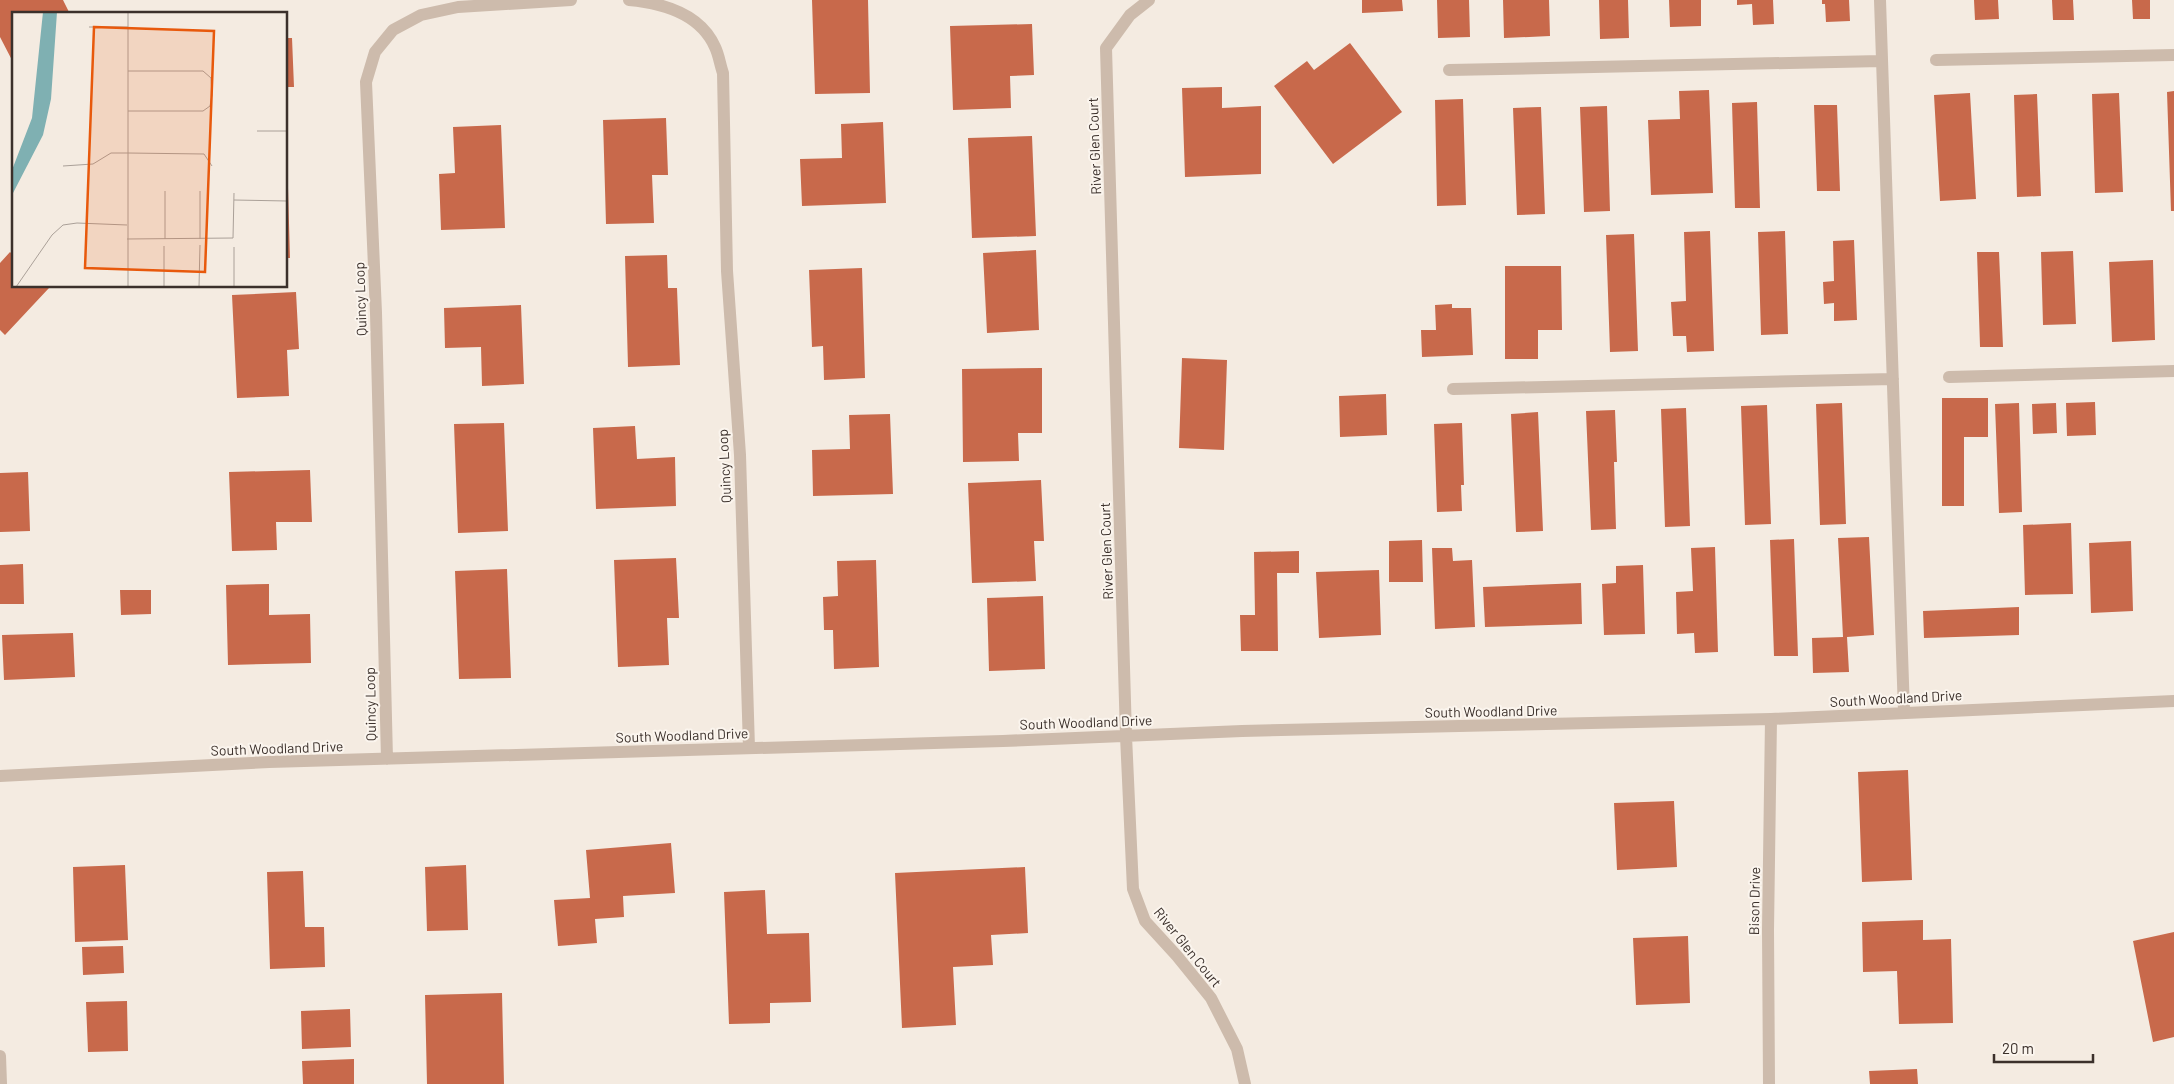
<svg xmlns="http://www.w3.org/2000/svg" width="2174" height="1084" viewBox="0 0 2174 1084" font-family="Barlow,sans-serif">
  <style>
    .building { fill: #c8694b }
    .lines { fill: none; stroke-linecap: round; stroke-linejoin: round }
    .minor { stroke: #cdbbac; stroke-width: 12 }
    .labels { text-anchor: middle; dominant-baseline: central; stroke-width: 4; stroke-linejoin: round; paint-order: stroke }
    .street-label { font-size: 14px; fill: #3b302b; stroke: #fbf5ee }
    .inset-road { fill: none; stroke: #aaa098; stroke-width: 1 }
    .view { fill: #e8590c; fill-opacity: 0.15; stroke: #e8590c; stroke-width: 2.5 }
    .inset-edge { fill: none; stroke: #3b302b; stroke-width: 2.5 }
  </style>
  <rect width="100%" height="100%" fill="#f4ebe1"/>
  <path class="building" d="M0 0H63L70 14H14V64L0 37Z
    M812 0H868L870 93 815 94Z
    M1362 0H1402L1403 11 1362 13Z
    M1437 0H1469L1470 37 1438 38Z
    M1503 0H1549L1550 36 1504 38Z
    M1599 0H1628L1629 38 1600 39Z
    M1669 0H1701V26L1670 27Z
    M1737 0H1773L1774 24 1753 25 1752 4 1737 5Z
    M1822 0H1849L1850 21 1826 22 1825 4H1822Z
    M1974 0H1998L1999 19 1975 20Z
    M2052 0H2073L2074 20H2053Z
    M2132 0H2150V19H2133Z
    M1032 24 1034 75 1010 76 1011 108 953 110 950 26Z
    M286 38H292L294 87H286Z
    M1350 43 1402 112 1333 164 1274 86 1307 61 1314 70Z
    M1222 87V108L1261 106V174L1185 177 1182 88Z
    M1709 90 1713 193 1651 195 1648 120 1680 119 1679 91Z
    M2174 91V211H2171L2167 92Z
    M1970 93 1976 199 1940 201 1934 95Z
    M2119 93 2123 192 2095 193 2092 94Z
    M2037 94 2041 196 2017 197 2014 95Z
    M1463 99 1466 205 1437 206 1435 100Z
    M1757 102 1760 208H1735L1732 103Z
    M1814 105H1837L1840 191H1817Z
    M1607 106 1610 211 1584 212 1580 107Z
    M1541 107 1545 214 1517 215 1513 108Z
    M666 118 668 175H652L654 223 606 224 603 120Z
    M883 122 886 203 802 206 800 159 842 158 841 124Z
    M501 125 505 228 441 230 439 174 455 173 453 127Z
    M1032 136 1036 236 972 238 968 138Z
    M286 188H288L290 258H286Z
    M1710 231 1714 351 1687 352 1686 336H1673L1671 302 1686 301 1684 232Z
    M1785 231 1788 334 1761 335 1758 232Z
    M1634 234 1638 351 1610 352 1606 235Z
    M1854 240 1857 320 1834 321V303L1824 304 1823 282 1834 281 1833 241Z
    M1036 250 1039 330 987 333 983 253Z
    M2073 251 2076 324 2043 325 2041 252Z
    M10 252 14 256V286H47L49 288 5 335 0 330V263Z
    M1977 252H1999L2003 347H1980Z
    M667 255 668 288H677L680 365 628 367 625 256Z
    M2153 260 2155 340 2112 342 2109 262Z
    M1505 266H1561L1562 330H1538V359H1505Z
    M862 268 865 378 824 380 823 346 812 347 809 270Z
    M296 292 299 349 287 350 289 396 237 398 232 295Z
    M1452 304V308H1471L1473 355 1422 357 1421 330H1436L1435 305Z
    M521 305 524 384 482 386 481 347 445 348 444 308Z
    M1182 358 1227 360 1224 450 1179 448Z
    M1042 368V433H1018L1019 461 963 462 962 369Z
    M1386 394 1387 435 1340 437 1339 396Z
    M1942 398H1988V437H1964V506H1942Z
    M2095 402 2096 435 2067 436 2066 403Z
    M1842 403 1846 524 1820 525 1816 404Z
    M2019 403 2022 512 1999 513 1995 404Z
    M2056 403 2057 433 2033 434 2032 404Z
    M1767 405 1771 524 1745 525 1741 406Z
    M1686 408 1690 526 1665 527 1661 409Z
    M1615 410 1617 462H1614L1616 529 1591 530 1586 411Z
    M1538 412 1543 531 1516 532 1511 414Z
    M890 414 893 494 813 496 812 450 850 449 849 415Z
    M504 423 508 531 458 533 454 424Z
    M1462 423 1464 485H1461L1462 511 1437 512 1434 424Z
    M635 426 637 459 675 457 676 506 596 509 593 428Z
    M310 470 312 522H276L277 550 232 551 229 472Z
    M28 472 30 531 0 532V473Z
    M1041 480 1044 541H1034L1036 581 972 583 968 483Z
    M2071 523 2073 594 2025 595 2023 525Z
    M1869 537 1874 635 1847 637 1849 672 1813 673 1812 638 1843 637 1838 538Z
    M1794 539 1798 656H1774L1770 540Z
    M1422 540 1423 582H1389V541Z
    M2131 541 2133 611 2091 613 2089 543Z
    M1715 547 1718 652 1695 653 1694 633 1677 634 1676 592 1693 591 1691 548Z
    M1432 548H1452L1453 561 1472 560 1475 627 1435 629Z
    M1299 551V573H1277L1278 651H1241L1240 615H1255L1254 552Z
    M676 558 679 618H667L669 665 618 667 614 560Z
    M876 560 879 667 834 669 833 630H824L823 597 838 596 837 561Z
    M23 564 24 604H0V565Z
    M1643 565 1645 634 1604 635 1602 584 1616 583V566Z
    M507 569 511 678 459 679 455 571Z
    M1379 570 1381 635 1319 638 1316 572Z
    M1581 583 1582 624 1485 627 1483 587Z
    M269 584V615L310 614 311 663 228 665 226 585Z
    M120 590H151V614L121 615Z
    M1043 596 1045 669 989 671 987 598Z
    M2019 607V635L1924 638 1923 611Z
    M73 633 75 677 4 680 2 635Z
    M1908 770 1912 880 1862 882 1858 772Z
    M1674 801 1677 867 1617 870 1614 803Z
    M671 843 675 893 623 896 624 917 595 919 597 943 558 946 554 900 590 898 586 850Z
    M125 865 128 940 75 942 73 867Z
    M466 865 468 930 427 931 425 867Z
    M1025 867 1028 933 991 935 993 965 953 967 956 1025 902 1028 895 873Z
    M303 871 305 927H324L325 967 270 969 267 872Z
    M765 890 767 934 809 933 811 1002 770 1003V1023L729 1024 724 892Z
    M1923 920V940L1951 939 1953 1023 1899 1024 1897 971 1863 972 1862 922Z
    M2174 932V1037L2153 1042 2133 941Z
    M1688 936 1690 1003 1636 1005 1633 938Z
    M123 946 124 973 83 975 82 947Z
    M502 993 504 1084H427L425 995Z
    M127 1001 128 1051 88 1052 86 1002Z
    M350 1009 351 1047 302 1049 301 1011Z
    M354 1059V1084H303L302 1061Z
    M1917 1069 1918 1084H1870L1869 1071Z"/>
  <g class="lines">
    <path class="minor" d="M629 0C662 3 700 13 715 47 719 55 720 65 723 73L727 271 740 455 749 748
      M1149 0 1130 15 1106 48 1126 736 1133 889 1145 921 1177 956 1211 998 1237 1049 1245 1084
      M1880 0 1904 712
      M1936 60 2174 55
      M1449 70 1881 61
      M1949 377 2174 371
      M1453 389 1893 379
      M387 759 376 313 366 82 375 52 393 30 421 15 458 7 571 0
      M0 776 269 762 1003 741 1242 731 1771 719 2174 701
      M0 1056 1 1084
      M1769 1084 1768 930 1771 719"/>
  </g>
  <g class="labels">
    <g class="street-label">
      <text transform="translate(1094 146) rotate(-92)">River Glen Court</text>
      <text transform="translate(360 299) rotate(-92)">Quincy Loop</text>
      <text transform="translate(724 466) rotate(-93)">Quincy Loop</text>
      <text transform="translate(1106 551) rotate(-92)">River Glen Court</text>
      <text transform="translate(1896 698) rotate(-3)">South Woodland Drive</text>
      <text transform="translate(370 704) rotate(-91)">Quincy Loop</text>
      <text transform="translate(1491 711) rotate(-1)">South Woodland Drive</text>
      <text transform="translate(1086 722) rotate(-2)">South Woodland Drive</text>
      <text transform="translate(682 735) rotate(-2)">South Woodland Drive</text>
      <text transform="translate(277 748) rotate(-2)">South Woodland Drive</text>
      <text transform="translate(1754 901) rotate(-89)">Bison Drive</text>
      <text transform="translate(1188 947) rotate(51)">River Glen Court</text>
    </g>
  </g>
  <g transform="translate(12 12)">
    <rect width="275" height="275" fill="#f4ebe1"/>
    <path d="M31 0H45L39 87 31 123 0 183V158L20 106Z" fill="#7fb0b2"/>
    <path class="inset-road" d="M116 0V275M77 15H116M116 99H191L198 94 200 83 199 66 191 59H116M245 119H275M51 154 81 152 99 141H116L192 142 200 154M222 188 275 189M115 227 221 226 222 181M153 227V179M188 227V179M222 235V275M4 275 40 223 51 213 65 211 115 213M152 275V234M187 275 188 233"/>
    <path class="view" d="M82 15 202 19 193 260 73 256Z"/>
    <rect width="275" height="275" class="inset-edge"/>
  </g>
  <path d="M1994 1054v8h99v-8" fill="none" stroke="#3b302b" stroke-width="2.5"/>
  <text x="2002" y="1054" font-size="15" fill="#3b302b" stroke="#fbf5ee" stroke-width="4" paint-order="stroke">20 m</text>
</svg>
